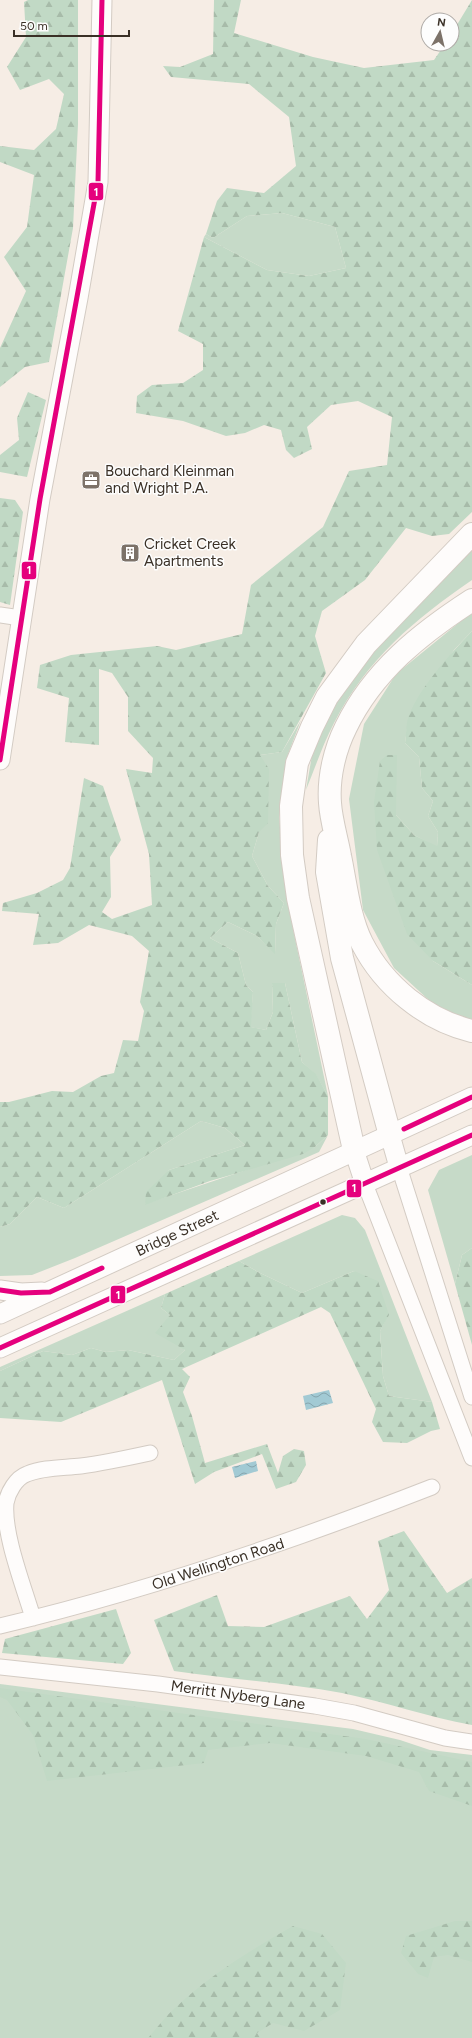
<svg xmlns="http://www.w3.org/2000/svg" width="472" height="2038" viewBox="0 0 472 2038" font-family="Figtree,sans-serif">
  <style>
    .green { fill: #c6dac8 }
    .forest { fill: url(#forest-firs) }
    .water { fill: url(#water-waves) }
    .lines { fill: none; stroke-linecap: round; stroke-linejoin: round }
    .minor-casing { stroke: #d3cbc3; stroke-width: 17 }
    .major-casing { stroke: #d3cbc3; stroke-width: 21 }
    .highway-casing { stroke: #d3cbc3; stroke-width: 24 }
    .minor { stroke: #fefcfb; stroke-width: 15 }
    .major { stroke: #fefcfb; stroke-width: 19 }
    .highway { stroke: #fefcfb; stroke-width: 22 }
    .bus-1-casing { stroke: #fdfdfd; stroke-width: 8 }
    .bus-1 { stroke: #e5007d; stroke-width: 5 }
    .bus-dot { fill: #3a3026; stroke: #fdfdfd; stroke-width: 1.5 }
    .labels { text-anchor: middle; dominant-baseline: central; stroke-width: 3; stroke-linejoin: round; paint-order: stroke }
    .poi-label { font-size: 15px; fill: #3a3026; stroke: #fdfdfd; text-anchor: start }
    .street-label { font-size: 15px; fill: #3a3026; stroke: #fdfdfd }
    .line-badge { stroke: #fdfdfd; stroke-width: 1.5 }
    .badge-label { font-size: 11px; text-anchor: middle; font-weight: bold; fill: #fff }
  </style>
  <defs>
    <pattern id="forest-firs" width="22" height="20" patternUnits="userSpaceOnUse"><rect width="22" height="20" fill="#c1d9c5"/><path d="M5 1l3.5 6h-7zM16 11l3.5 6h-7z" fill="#a7bba9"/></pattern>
    <pattern id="water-waves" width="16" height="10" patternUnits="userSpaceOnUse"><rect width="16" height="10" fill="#a2cad4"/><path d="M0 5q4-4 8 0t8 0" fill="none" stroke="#85a4ac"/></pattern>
  </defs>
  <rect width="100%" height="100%" fill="#f6ede5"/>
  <path class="green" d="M282 213 335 227 346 268 309 276 267 270 204 237 206 234 213 238 247 216Z
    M472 550V580C414 620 367 659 334 723 323 744 315 768 306 790L315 738 348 678 423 597Z
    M472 612V631L454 650 408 721 405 743 419 757 422 788 433 801 428 816 438 832 437 847 414 835 396 815 380 761 433 961 472 985V1019L464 1018 432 1003 394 968 363 910 349 799 364 724 396 674Z
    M301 720 287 757 279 817 287 900 328 1096 316 1075 302 1062 285 983 272 984 273 1012 266 1030 250 1027 253 992 246 985 238 953 210 938 228 922 257 936 275 953 276 924 284 903 268 886 252 856 259 832 260 755 282 752Z
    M201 1121 225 1128 245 1145 169 1170 145 1204 315 1147 328 1135 319 1152 75 1258 32 1275 0 1276V1227L10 1224 37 1197 64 1208Z
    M472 1155V1248L462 1255 455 1284 428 1190 439 1170Z
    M342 1215 355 1218 365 1230 432 1402 389 1396 383 1376 380 1331 388 1315 354 1271 302 1293 258 1272 239 1261Z
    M165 1294 161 1308 170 1315 165 1323 185 1350 174 1360 128 1350 106 1352 91 1348 72 1355 43 1351 0 1371V1367Z
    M0 1684 353 1729 400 1740 430 1750 472 1755V2038H0Z"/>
  <path class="forest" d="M28 0H78V124L73 228 49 362 25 367 0 387V348L26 291 4 257 27 227 34 175 0 162V146L34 150 56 129 64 94 49 79 20 90 7 67 26 37 24 2Z
    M214 0H241L234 33 313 57 364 68 434 60 445 44H452V33L472 0V512L449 534 432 536 406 528 365 580 322 611 315 636 326 673 282 752 260 755 269 769 268 823 259 832 252 856 268 886 284 903 276 924 275 954 257 936 228 922 210 938 238 953 246 985 253 992 251 1027 266 1030 273 1012 272 983H285L302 1062 316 1074 328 1096V1135L315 1147 303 1154 210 1181 145 1205 146 1192 169 1170 245 1145 225 1128 201 1121 64 1208 37 1197 10 1224 0 1227V1102H9L52 1091 73 1092 101 1076 114 1073 123 1040 138 1041 144 1011 140 1002 149 951 132 936 89 925 58 943 33 945 39 914 2 911 3 903 37 893 63 880 70 868 84 778 103 786 121 840 110 857 111 897 102 912 112 919 152 905 149 854 126 769 152 773 153 758 128 731V697L112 673 99 669V745L65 742 69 698 37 688 40 665 71 655 157 646 176 650 242 634 251 585 323 527 349 471 387 465 392 417 358 401 331 405 307 427 312 449 294 458 286 450 281 430 264 425 245 433 226 436 183 421 136 413 137 396 152 385 183 383 203 370V344L178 331 204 237 267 270 309 276 346 268 335 227 282 213 247 216 213 238 206 234 217 201 227 188 264 193 296 166 289 117 249 84 171 77 163 66 180 67 213 54Z
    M28 392 46 400 27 477 0 472V455L19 440 17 418Z
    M0 498 15 500 23 512 10 605 0 602Z
    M472 631V985L433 961 407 934 377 850 374 802 380 761 387 755H397L396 815 414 835 437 846 438 832 428 816 433 801 422 788 419 757 405 743C406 736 406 729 407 722 414 693 452 652 472 631Z
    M472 1248V1345L455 1284 462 1255Z
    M239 1261 258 1272 302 1293 354 1271 378 1281 389 1315 380 1331 383 1376 389 1396 432 1402 440 1429 431 1431 407 1443 383 1442 372 1422 376 1409 330 1313 321 1307 182 1369 190 1377 183 1392 192 1416 205 1463 267 1444 278 1473 283 1456 294 1449 304 1451 306 1465 296 1482 276 1489 262 1454 214 1472 195 1484 162 1380 61 1422 0 1418V1371L43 1351 72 1355 91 1348 106 1352 128 1350 174 1360 185 1350 155 1333 170 1315 161 1308 165 1294Z
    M404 1531 447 1593 472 1578V1725C428 1717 386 1702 342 1693 287 1683 229 1679 174 1671L154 1620 217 1595 228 1626 264 1627 350 1596 367 1619 389 1590 378 1541Z
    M116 1609 131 1653 123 1664 2 1653 5 1639Z
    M0 1688 366 1739 472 1762V1806L429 1791 419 1772 366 1756 270 1743 208 1750 204 1763 47 1781 33 1735 7 1700 0 1697Z
    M455 1921H472V1962L448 1955 434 1957 428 1978 418 1974 401 1953 406 1936Z
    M293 1926 322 1934 346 1963 340 2010 304 2031 273 2023 257 2033 260 2038H148C157 2028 165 2017 175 2008 210 1975 251 1950 293 1926Z"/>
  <path class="water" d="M329 1390 333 1403 306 1410 303 1396Z
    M256 1461 258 1471 235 1478 232 1467Z"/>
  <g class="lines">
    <defs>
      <path id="minor" d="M0 615 21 618
        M399 1167 472 1397
        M365 1184 472 1458
        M33 1618C24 1587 3 1534 6 1503 8 1492 16 1478 27 1474 44 1467 63 1468 81 1466 104 1463 127 1458 150 1453
        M0 1626C148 1591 291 1542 432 1487
        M0 1667 158 1684 315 1706 354 1713 445 1738 472 1742"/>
      <path id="major" d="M0 760 40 499 78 298 98 182 102 0
        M390 1135 399 1167
        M354 1150 365 1184
        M0 1290 21 1293 42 1292
        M0 1314 472 1097
        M0 1348 472 1135"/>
      <path id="highway" d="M472 600C421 633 373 671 346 727 335 749 328 777 330 803 331 820 337 839 340 856 346 885 349 917 362 943 384 986 426 1020 472 1031
        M329 840 327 872 342 958 390 1135
        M354 1150 298 898 292 855 291 806 297 763 312 727 327 697 366 644 472 534"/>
    </defs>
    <use href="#minor" class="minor-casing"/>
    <use href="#major" class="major-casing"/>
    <use href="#highway" class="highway-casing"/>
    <use href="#minor" class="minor"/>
    <use href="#major" class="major"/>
    <use href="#highway" class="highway"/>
    <defs>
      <path id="bus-1" d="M0 760 40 499 98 182 102 0
        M404 1129 472 1097
        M0 1290 21 1293 50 1292 102 1268
        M0 1348 472 1135"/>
    </defs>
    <use href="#bus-1" class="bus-1-casing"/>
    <use href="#bus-1" class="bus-1"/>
  </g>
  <defs>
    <symbol id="office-square" viewBox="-11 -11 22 22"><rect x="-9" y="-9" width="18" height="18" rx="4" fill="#7c7269" stroke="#fdfdfd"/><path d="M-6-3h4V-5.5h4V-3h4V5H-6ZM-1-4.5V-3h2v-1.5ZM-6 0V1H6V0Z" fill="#fff"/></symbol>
    <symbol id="building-square" viewBox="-11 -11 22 22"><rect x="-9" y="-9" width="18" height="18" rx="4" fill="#7c7269" stroke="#fdfdfd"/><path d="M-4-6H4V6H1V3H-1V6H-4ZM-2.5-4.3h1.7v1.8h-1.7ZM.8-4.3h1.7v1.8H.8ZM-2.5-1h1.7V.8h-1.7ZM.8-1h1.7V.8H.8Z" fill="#fff"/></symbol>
  </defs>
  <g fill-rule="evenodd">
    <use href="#office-square" x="80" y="469" width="22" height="22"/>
    <use href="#building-square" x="119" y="542" width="22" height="22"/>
  </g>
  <circle class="bus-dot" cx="323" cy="1202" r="3.5"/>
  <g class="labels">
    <g class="poi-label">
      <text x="105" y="471">Bouchard Kleinman<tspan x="105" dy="17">and Wright P.A.</tspan></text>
      <text x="144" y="544">Cricket Creek<tspan x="144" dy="17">Apartments</tspan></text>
    </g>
    <g class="street-label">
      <text transform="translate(177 1233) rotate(-25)">Bridge Street</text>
      <text transform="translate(218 1564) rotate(-18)">Old Wellington Road</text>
      <text transform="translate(238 1695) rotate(8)">Merritt Nyberg Lane</text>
    </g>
  </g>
  <g class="line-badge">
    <rect x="88" y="182" width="16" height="19" rx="4" fill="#e5007d"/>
    <rect x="21" y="561" width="16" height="19" rx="4" fill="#e5007d"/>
    <rect x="346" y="1179" width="16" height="19" rx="4" fill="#e5007d"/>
    <rect x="110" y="1285" width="16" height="19" rx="4" fill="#e5007d"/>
  </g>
  <g class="badge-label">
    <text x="96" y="196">1</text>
    <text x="29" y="574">1</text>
    <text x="354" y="1192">1</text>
    <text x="118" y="1299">1</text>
  </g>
  <g transform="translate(440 32) rotate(8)"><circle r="19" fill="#fdfdfd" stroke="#afaba7"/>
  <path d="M0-3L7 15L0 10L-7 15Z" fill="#7c7269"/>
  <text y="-6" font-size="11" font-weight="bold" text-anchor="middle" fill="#3a3026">N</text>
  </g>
  <path d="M14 30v6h115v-6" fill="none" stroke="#3a3026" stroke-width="2"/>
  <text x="20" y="30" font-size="12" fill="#3a3026" stroke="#fdfdfd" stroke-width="3" paint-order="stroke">50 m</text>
</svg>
